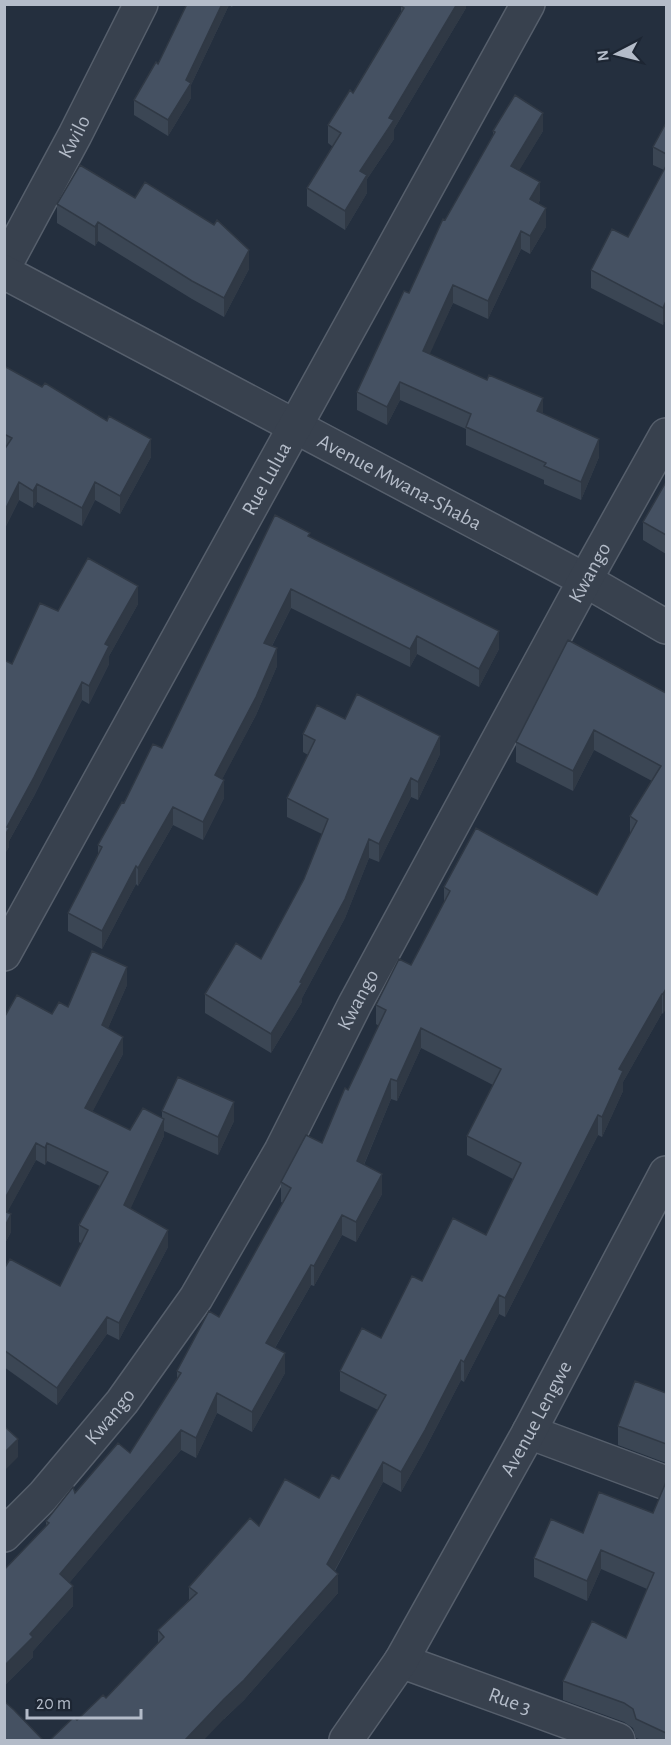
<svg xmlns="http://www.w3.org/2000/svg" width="671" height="1745" viewBox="0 0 671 1745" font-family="'Alegreya Sans',sans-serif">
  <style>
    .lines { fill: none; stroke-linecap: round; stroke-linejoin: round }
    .minor-casing { stroke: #565f6c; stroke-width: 36 }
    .minor { stroke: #38414e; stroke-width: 33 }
    .wall { fill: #3b4654 }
    .shaded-wall { fill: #303945 }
    .building { fill: #455162; stroke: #303945; stroke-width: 1.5 }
    .labels { text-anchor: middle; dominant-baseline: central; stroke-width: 4.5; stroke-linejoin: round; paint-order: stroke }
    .street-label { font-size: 21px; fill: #b4bcc9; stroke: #1d2633 }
  </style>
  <rect width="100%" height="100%" fill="#242f3e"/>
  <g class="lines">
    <defs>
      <g id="minor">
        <path id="s1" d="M4 267 75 135 141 4"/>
        <path id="s2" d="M4 272 585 580 666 627"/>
        <path id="s3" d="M4 954 528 4"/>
        <path d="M529 1432 666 1483"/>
        <path id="s4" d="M4 1535 43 1496 122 1402 196 1298 281 1151 355 1004 585 580 666 435"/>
        <path id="s5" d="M401 1661 618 1740"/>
        <path id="s6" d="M346 1740 401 1661 529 1432 666 1173"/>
      </g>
    </defs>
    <use href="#minor" class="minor-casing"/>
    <use href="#minor" class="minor"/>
  </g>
  <path class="wall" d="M187 4H234L232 7 229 5 191 85V98L168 136 134 115V100L158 64Z
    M466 4V8L394 129V139L367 179V193L345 230 307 206V188L333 147 328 143V125L353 93 401 12V6Z
    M666 123V318L663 325 591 288V270L628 237 664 170 653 165V147Z
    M493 131H543L519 170 540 200 538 204 546 227 530 254 521 249 488 319 453 303 429 354 543 414 599 457 581 500 544 484V480L466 445V429L400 400 387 425 357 410V392L409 293 445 220 493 136Z
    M57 204 249 269 224 317 192 299 98 241 95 246 57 223Z
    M4 366 151 457 120 514 95 500 82 526 37 502 33 508 19 500 4 530Z
    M666 482V554L643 540V522Z
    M310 537 499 649 479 687 417 654 410 667 291 608 272 646 277 666 256 715 222 779 224 798 203 840 173 825 138 886 136 884 102 949 68 931V913L98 854V845L124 803Z
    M138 604 109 656V664L89 704 82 700 34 796 9 841V847L4 855 12 664 58 611Z
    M666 693 663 1014 662 1013 623 1082V1091L602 1137 598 1135 505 1317 499 1314 464 1382 461 1380 425 1449 401 1492 383 1482 335 1571 338 1593 244 1700 224 1719 77 1720 106 1698 158 1643V1630L189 1600V1587L259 1526 319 1498 339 1479 378 1410 340 1391V1371L381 1338 422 1281 486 1235 513 1179 467 1155V1136L493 1085 421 1048 397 1101 391 1099 364 1165 382 1194 356 1242 342 1235 314 1286 311 1285 275 1348 285 1373 252 1432 217 1413 196 1458 181 1450 69 1583 73 1606 33 1651V1657L4 1686V1570L46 1526V1521L75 1493 130 1453 177 1379V1371L219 1317 283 1203 281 1202V1182L322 1143 379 1026 376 1024V1005L411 965 444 902V887L597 895 630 834V816L652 781 594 750 573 791 516 762V742Z
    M345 719 440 754 418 800 411 797 379 862 369 858 345 918 302 998V1002L271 1053 205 1013V994L261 959 304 879 322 834 287 817V798L308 755 303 752V734Z
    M127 985 108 1028 123 1054 92 1112 130 1130 162 1118V1111L234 1121 218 1155 164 1131V1136L130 1209 168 1247 119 1340 107 1334 57 1405 4 1367V1269L60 1286 82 1244 79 1242V1225L100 1186 47 1161 45 1165 36 1160 7 1212 11 1232 4 1245V1018L52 1014 68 1007Z
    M666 1393V1463L618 1445V1426Z
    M666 1482V1740H642L636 1738 633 1728 624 1722 563 1700V1681L626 1638 647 1589 601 1569 587 1601 534 1577V1558L583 1533 653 1513Z"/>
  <path class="shaded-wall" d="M222 4H229V5L191 85V98L168 136V120L186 80Z
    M457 4H466V8L394 129V139L367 179V193L345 230V211L360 171 389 118Z
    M543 113V131L511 184V166Z
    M540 182V200L530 217V199Z
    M546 208V227L530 254V236Z
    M98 222V241L95 246V227Z
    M521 231V249L488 319V301Z
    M249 250V269L224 317V298Z
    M453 285V303L423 369V351Z
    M666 301V318L663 325V308Z
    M400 382V400L387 425V407Z
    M543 398V416L537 411Z
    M151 439V457L120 514V496Z
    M599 439V457L581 500V482Z
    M19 482V500L4 530V512Z
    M95 482V500L82 526V508Z
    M37 484V502L33 508V491Z
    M138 586V604L109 656V664L89 704V686L105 644Z
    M291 589V608L264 661V643Z
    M499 631V649L479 687V669Z
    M417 636V654L410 667V649Z
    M277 648V666L256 715 215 793V775Z
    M82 682V700L34 796 9 841V847L4 855V837L7 827Z
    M594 730V750L573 791V771Z
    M440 736V754L418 800V782Z
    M411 778V797L379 862V844Z
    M224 780V798L203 840V822Z
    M173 807V825L138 886V868Z
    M369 839V858L345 918 302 998V1002L271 1053V1034L300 982Z
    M136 866V884L102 949V931Z
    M127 967V985L102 1042V1025Z
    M666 989V1009L663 1014V994Z
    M662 994V1013L623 1082V1091L602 1137V1117L619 1069Z
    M421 1028V1048L397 1101V1081Z
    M123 1037V1054L85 1126V1108Z
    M391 1079V1099L357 1181V1161Z
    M234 1102V1121L218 1155V1137Z
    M598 1115V1135L505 1317V1298Z
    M164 1119V1136L124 1223V1205Z
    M36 1143V1160L4 1218V1200Z
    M47 1143V1161L45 1165V1148Z
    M382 1174V1194L356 1242V1222Z
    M11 1214V1232L4 1245V1228Z
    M342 1215V1235L314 1286V1266Z
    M168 1230V1247L119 1340V1323Z
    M311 1265V1285L266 1363V1343Z
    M499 1295V1314L464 1382V1362Z
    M107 1317V1334L57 1405V1388Z
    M285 1353V1373L252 1432V1412Z
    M461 1360V1380L425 1449 401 1492V1472Z
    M217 1393V1413L196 1458V1438Z
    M181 1430V1450L60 1594V1574Z
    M18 1439V1457L4 1471V1453Z
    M383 1462V1482L327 1584V1564Z
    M601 1550V1569L587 1601V1581Z
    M338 1574V1593L244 1700 224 1719 204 1740H185Z
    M73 1586V1606L33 1651V1657L4 1686V1666L30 1634Z"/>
  <path class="building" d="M187 4H222L186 80 191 83 168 120 134 100 156 62 158 64Z
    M402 4H457L389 118 394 120 360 171 367 175 345 211 307 188 341 133 328 125 350 90 353 93 404 8 401 6Z
    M515 95 543 113 511 166 540 182 530 199 546 208 530 236 521 231 488 301 453 285 423 351 487 380 489 375 543 398 537 411 599 439 581 482 544 466 546 463 466 427 471 414 400 382 387 407 357 392 404 291 409 293 443 219 445 220 495 132 493 131Z
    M666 123V154L653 147Z
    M80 165 135 198 145 182 214 225 217 220 249 250 224 298 192 281 98 222 95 227 57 204Z
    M666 166V301L663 308 591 270 612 229 628 237Z
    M4 366 42 387 45 383 107 421 109 416 151 439 120 496 95 482 82 508 37 484 33 491 19 482 4 512V450L12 438 4 434Z
    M666 482V535L643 522Z
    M275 515 310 533 308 536 499 631 479 669 417 636 410 649 291 589 264 643 277 648 256 697 215 775 224 780 203 822 173 807 138 868 136 866 102 931 68 913 102 847 98 845 122 802 124 803 153 744 162 748Z
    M88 558 138 586 105 644 109 646 89 686 82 682 34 777 7 827 9 828 4 837V660L12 664 40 603 58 611Z
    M568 640 666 693V989L663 994H662L619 1069 623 1071 602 1117 598 1115 505 1298 499 1295 464 1362 461 1360 425 1430 401 1472 383 1462 327 1564 338 1574 244 1680 224 1699 185 1740H50L74 1717 77 1720 103 1695 106 1698 164 1637 158 1630 197 1593 189 1587 250 1518 259 1526 285 1479 319 1498 332 1475 339 1479 386 1395 340 1371 362 1328 381 1338 412 1276 422 1281 453 1218 486 1235 521 1163 467 1136 501 1069 421 1028 397 1081 391 1079 357 1161 382 1174 356 1222 342 1215 314 1266 311 1265 266 1343 285 1353 252 1412 217 1393 196 1438 181 1430 60 1574 73 1586 30 1634 33 1637 4 1666V1570L49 1523 46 1521 73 1487 75 1493 118 1443 130 1453 181 1373 177 1371 209 1311 219 1317 291 1188 281 1182 306 1135 322 1143 345 1088 348 1090 386 1010 376 1005 399 959 411 965 450 891 444 887 476 828 597 895 637 821 630 816 661 766 594 730 573 771 516 742Z
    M357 694 440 736 418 782 411 778 379 844 369 839 345 899 300 982 302 983 271 1034 205 994 236 943 261 959 304 879 328 819 287 798 315 740 303 734 317 705 345 719Z
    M92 951 127 967 102 1025 123 1037 85 1108 130 1130 143 1108 164 1119 124 1205 168 1230 119 1323 107 1317 57 1388 4 1350V1269L10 1259 60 1286 88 1230 79 1225 108 1172 47 1143 45 1148 36 1143 4 1200V1018L17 995 52 1014 59 1002 68 1007Z
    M178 1077 234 1102 218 1137 162 1111Z
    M4 1211 11 1214 4 1228Z
    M635 1381 666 1393V1444L618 1426Z
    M4 1426 18 1439 4 1453Z
    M666 1482V1733L636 1719 633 1709 624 1703 563 1681 592 1621 626 1638 654 1573 601 1550 587 1581 534 1558 551 1519 583 1533 599 1492 653 1513Z
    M4 1701 14 1710 43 1740H4Z"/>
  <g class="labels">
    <g class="street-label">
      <text stroke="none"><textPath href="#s1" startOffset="148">Kwilo</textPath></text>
      <text stroke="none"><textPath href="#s3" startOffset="543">Rue Lulua</textPath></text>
      <text stroke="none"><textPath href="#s2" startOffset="448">Avenue Mwana-Shaba</textPath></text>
      <text stroke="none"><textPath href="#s4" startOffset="1131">Kwango</textPath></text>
      <text stroke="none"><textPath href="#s4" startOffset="645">Kwango</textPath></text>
      <text stroke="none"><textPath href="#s4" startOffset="159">Kwango</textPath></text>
      <text stroke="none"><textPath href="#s6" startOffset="374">Avenue Lengwe</textPath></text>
      <text stroke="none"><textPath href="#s5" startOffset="116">Rue 3</textPath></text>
    </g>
  </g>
  <rect width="671" height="1745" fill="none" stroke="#b4bcc9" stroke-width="12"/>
  <g transform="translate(617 54) rotate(263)" stroke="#1d2633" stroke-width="4.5" paint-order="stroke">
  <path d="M0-4.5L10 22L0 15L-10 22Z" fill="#b4bcc9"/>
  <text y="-9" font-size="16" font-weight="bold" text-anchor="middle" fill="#b4bcc9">N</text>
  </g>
  <path d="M27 1709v9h114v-9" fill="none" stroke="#b4bcc9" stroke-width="3"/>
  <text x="36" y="1709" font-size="18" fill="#b4bcc9" stroke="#1d2633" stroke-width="4.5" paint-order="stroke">20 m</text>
</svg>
